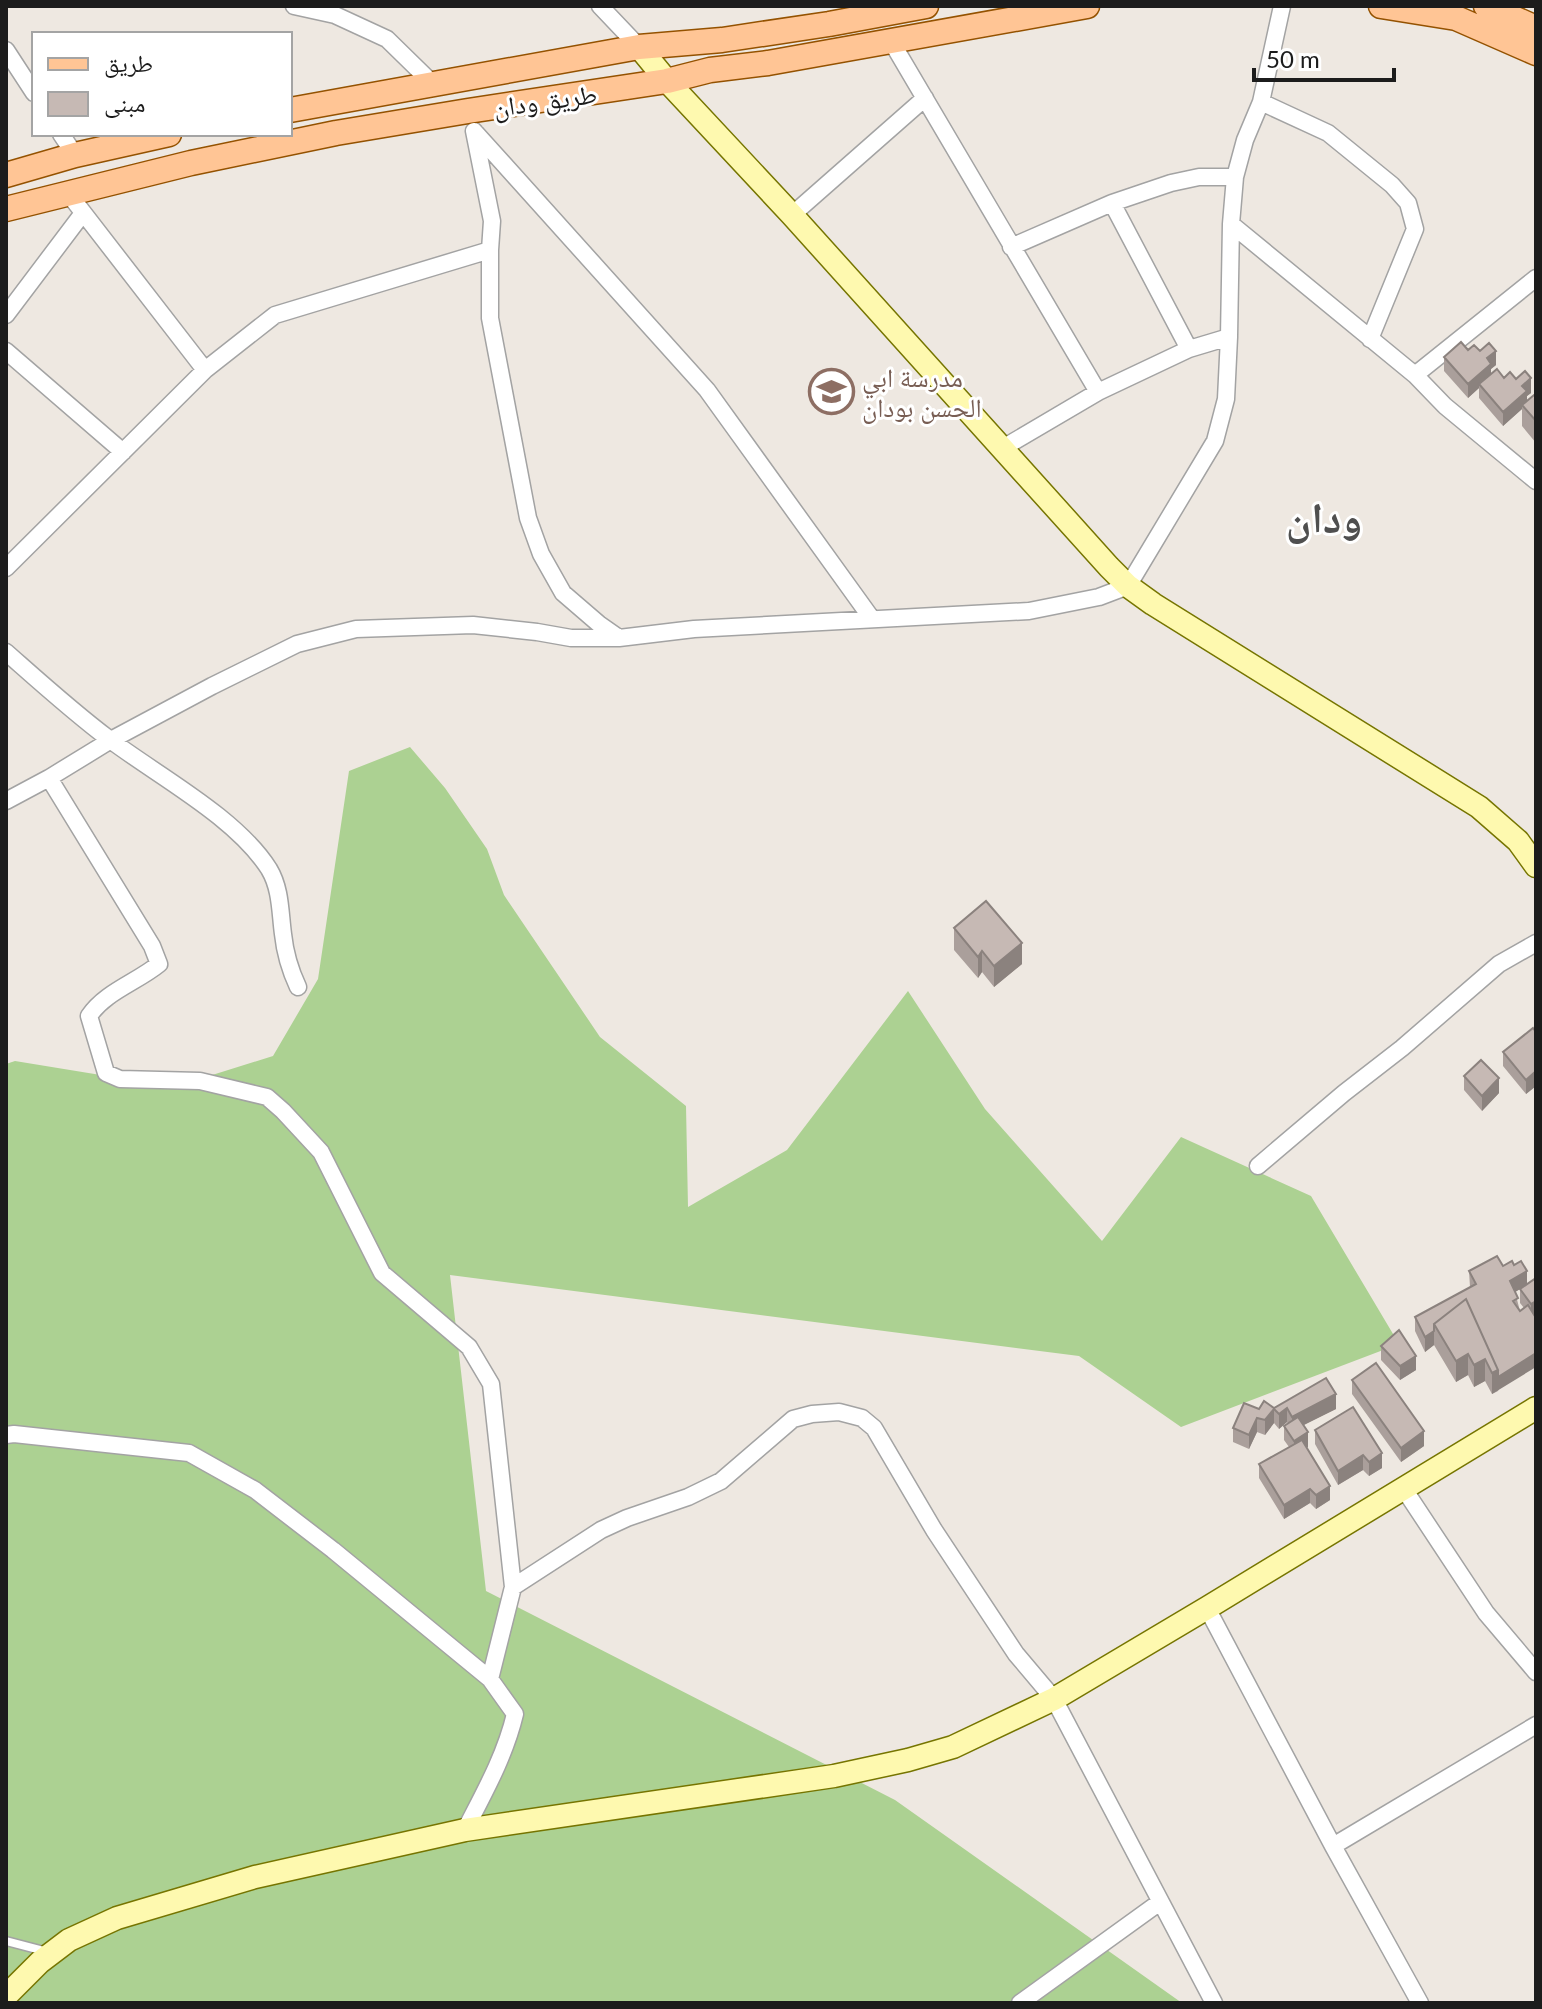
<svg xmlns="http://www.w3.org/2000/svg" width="1542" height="2009" viewBox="0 0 1542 2009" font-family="Lato,'Noto Naskh Arabic',sans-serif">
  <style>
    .forest { fill: #acd192 }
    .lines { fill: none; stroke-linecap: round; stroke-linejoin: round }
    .lane-casing { stroke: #a3a3a3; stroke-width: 11 }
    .street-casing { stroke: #a3a3a3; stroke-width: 19 }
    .secondary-casing { stroke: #767500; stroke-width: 25 }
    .primary-casing { stroke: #945200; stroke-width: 27 }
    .lane { stroke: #fff; stroke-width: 8 }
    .street { stroke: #fff; stroke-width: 16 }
    .secondary { stroke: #fef9af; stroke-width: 22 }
    .primary { stroke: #ffc595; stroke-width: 24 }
    .wall { fill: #aa9f9b; fill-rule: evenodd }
    .shaded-wall { fill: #8b827e }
    .building { fill: #c6b9b4; stroke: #8b827e; stroke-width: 2 }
    .labels { text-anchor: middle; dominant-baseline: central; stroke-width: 6; stroke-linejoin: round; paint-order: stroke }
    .street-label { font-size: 26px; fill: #1c1c1c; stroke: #fff }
    .education-label { font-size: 26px; fill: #785e54; stroke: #fff; text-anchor: start }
    .town-label { font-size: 42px; font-weight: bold; fill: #4f4f4f; stroke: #fff }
  </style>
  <rect width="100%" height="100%" fill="#eee8e1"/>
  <path class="forest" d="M410 747 445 788 487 849 504 895 600 1037 686 1106 688 1207 787 1150 908 991 985 1109 1102 1241 1181 1137 1311 1196 1399 1344 1181 1427 1079 1356 450 1275 486 1591 895 1800 1182 2003H6V1064L15 1061 174 1087 273 1056 318 979 349 771Z"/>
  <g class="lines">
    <defs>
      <path id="lane" d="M6 1941 48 1952"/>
      <path id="street" d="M294 6 335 15 387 39 433 84
        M600 6 639 47
        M891 41 1098 392
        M6 50 34 93
        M1261 102 1328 133 1392 185 1408 203 1415 229 1370 339
        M474 131 707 390 872 619
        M474 131 492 221 490 250V318L528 518 541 554 563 593 599 624 619 638
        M61 134 75 155
        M68 193 205 370
        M1112 203 1189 349
        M792 215 925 98
        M1231 224 1415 375
        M1011 247 1112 203 1171 183 1199 177H1235
        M1536 278 1415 375 1445 406 1536 481
        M6 315 83 213
        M6 351 123 452
        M1003 448 1098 392 1189 349 1229 337
        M6 568 205 370 275 315 490 250
        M6 652C40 682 73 712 109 739 158 776 236 817 269 869 281 889 280 912 283 934 285 953 290 970 298 987
        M49 778 152 946 159 964C137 982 105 992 89 1016L106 1073 120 1079 200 1081 267 1097 283 1111 321 1152 382 1273 469 1347 491 1384 513 1587
        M6 801 49 778 111 740 212 686 297 644 356 629 473 625 537 632 571 638H619L694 629 1029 611 1099 597 1128 586 1215 441 1226 399 1229 337 1231 224 1235 177 1245 140 1261 102 1282 6
        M1258 1166 1344 1093 1402 1048 1499 964 1536 943
        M6 1435 14 1434 189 1453 255 1490 333 1550 490 1679 515 1714C505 1756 484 1793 465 1830
        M1404 1489 1486 1613 1536 1672
        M1207 1608 1333 1846 1420 2003
        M490 1679 513 1587 601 1530 627 1518 688 1497 721 1481 793 1419 812 1414 839 1412 862 1418 874 1428 934 1530 1016 1654 1054 1699 1214 2003
        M1333 1846 1536 1725
        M1020 2003 1160 1902"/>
      <path id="secondary" d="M639 47 667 81 792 215 1109 567 1128 586 1153 604 1479 807 1518 841 1536 866
        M6 1996 40 1962 69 1940 117 1918 255 1877 465 1830 834 1776 908 1760 953 1747 1054 1699 1207 1608 1536 1408"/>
      <path id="primary" d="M1381 6 1456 18 1536 53
        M1486 6 1536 28
        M290 110 639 47 722 40 829 24 926 6
        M6 175 75 155 169 134
        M6 209 191 163 336 133 468 111 667 81 710 70 768 63 1087 6"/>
    </defs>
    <use href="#lane" class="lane-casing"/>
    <use href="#street" class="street-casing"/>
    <use href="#secondary" class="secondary-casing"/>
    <use href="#primary" class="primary-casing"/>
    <use href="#lane" class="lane"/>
    <use href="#street" class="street"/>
    <use href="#secondary" class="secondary"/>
    <use href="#primary" class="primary"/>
  </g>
  <path class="wall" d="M1468 350 1480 351 1496 365 1491 369V374L1504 378 1516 379 1531 393 1527 396V401L1536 397V443L1522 426V409L1503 426 1479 398V388L1468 398 1444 371V357Z
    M954 928 1022 964 994 987 982 972 978 978 954 950Z
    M1536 1032V1086L1526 1094 1503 1066V1052Z
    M1464 1076 1499 1093 1482 1111 1464 1090Z
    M1503 1266 1527 1284 1536 1278V1315L1498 1391 1492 1394 1485 1381 1474 1387 1468 1375 1456 1382 1434 1345 1425 1352 1415 1331V1317L1470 1287 1469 1271ZM1520 1289V1303L1524 1308 1520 1311 1515 1292Z
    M1381 1346 1416 1370 1400 1380 1381 1360Z
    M1352 1380 1424 1446 1401 1462 1352 1394Z
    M1353 1407 1382 1468 1369 1476 1363 1470 1338 1485 1315 1444V1430Z
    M1274 1408 1336 1409 1303 1425 1308 1447 1306 1448 1330 1500 1316 1509 1310 1503 1284 1519 1259 1478V1464L1289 1447 1284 1440V1426L1288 1424 1287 1422 1279 1429 1274 1423 1265 1435 1257 1432 1249 1449 1233 1442V1428Z"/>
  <path class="shaded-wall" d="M1496 351V365L1491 369V378L1479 384V388L1468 398V384L1487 358Z
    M1531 378V393L1527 396V405H1522V409L1503 426V412L1522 386Z
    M1022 943V964L994 987V966Z
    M982 951V972L978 978V957Z
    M1536 1071V1086L1526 1094V1080Z
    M1499 1078V1093L1482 1111V1096Z
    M1527 1271V1285L1510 1295V1281Z
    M1536 1301V1315L1531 1319V1304Z
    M1434 1331V1345L1425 1352V1337Z
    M1536 1353V1367L1492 1394V1373Z
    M1468 1354V1375L1456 1382V1361Z
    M1416 1356V1370L1400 1380V1366Z
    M1485 1359V1381L1474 1387V1365Z
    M1336 1394V1409L1292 1431V1417Z
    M1287 1408V1422L1279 1429V1414Z
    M1274 1409V1423L1265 1435V1420Z
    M1257 1418V1432L1249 1449V1435Z
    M1424 1431V1446L1401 1462V1448Z
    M1308 1432V1447L1294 1456V1441Z
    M1382 1453V1468L1369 1476V1462Z
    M1363 1455V1470L1338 1485V1471Z
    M1330 1486V1500L1316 1509V1495Z
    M1310 1489V1503L1284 1519V1505Z"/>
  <path class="building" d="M1461 342 1468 350 1474 345 1480 351 1489 343 1496 351 1487 358 1491 364 1468 384 1444 357Z
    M1497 369 1504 378 1510 372 1516 379 1525 371 1531 378 1522 386 1527 391 1503 412 1479 384Z
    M1534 395 1536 397V421L1522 405Z
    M986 901 1022 943 994 966 982 951 978 957 954 928Z
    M1533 1028 1536 1032V1071L1526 1080 1503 1052Z
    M1481 1060 1499 1078 1482 1096 1464 1076Z
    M1497 1256 1503 1266 1512 1261 1514 1265 1521 1261 1527 1271 1510 1281 1518 1298 1513 1301 1520 1311 1528 1305 1536 1318V1353L1498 1377V1370L1466 1299 1434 1324V1331L1425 1337 1415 1317 1476 1284 1469 1271Z
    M1536 1278V1301L1531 1304 1520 1289Z
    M1466 1299 1498 1370 1492 1373 1485 1359 1474 1365 1468 1354 1456 1361 1434 1324Z
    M1399 1330 1416 1356 1400 1366 1381 1346Z
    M1376 1363 1424 1431 1401 1448 1352 1380Z
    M1326 1378 1336 1394 1292 1417 1287 1408 1279 1414 1274 1409 1265 1420 1257 1418 1249 1435 1233 1428 1244 1403 1259 1409 1264 1401 1274 1408Z
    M1353 1407 1382 1453 1369 1462 1363 1455 1338 1471 1315 1430Z
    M1298 1417 1308 1432 1294 1441 1284 1426Z
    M1302 1440 1330 1486 1316 1495 1310 1489 1284 1505 1259 1464Z"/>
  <defs>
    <symbol id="school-ring" viewBox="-11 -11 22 22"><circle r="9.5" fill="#fff" stroke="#8d6e63" stroke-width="1.5"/><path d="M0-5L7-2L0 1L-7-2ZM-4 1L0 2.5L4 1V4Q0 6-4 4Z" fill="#8d6e63"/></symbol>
  </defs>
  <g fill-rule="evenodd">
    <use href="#school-ring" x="806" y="366" width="51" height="51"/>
  </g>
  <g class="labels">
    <g class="street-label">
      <text transform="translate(545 100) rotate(-8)">طريق ودان</text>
    </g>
    <g class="education-label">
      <text x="862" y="377">مدرسة ابي<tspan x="862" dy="30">الحسن بودان</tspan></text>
    </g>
    <g class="town-label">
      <text x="1324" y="517">ودان</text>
    </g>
  </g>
  <rect width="1542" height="2009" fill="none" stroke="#1c1c1c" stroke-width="16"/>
  <rect x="32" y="32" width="260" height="104" fill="#ffffff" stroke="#a4a4a4" stroke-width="2"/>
  <rect x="48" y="58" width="40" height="12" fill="#ffc595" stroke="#a4a4a4" stroke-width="2"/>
  <text x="104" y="72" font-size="24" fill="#1c1c1c">طريق</text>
  <rect x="48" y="92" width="40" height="24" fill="#c6b9b4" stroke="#a4a4a4" stroke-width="2"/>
  <text x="104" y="112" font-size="24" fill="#1c1c1c">مبنى</text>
  <path d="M1254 68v12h140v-12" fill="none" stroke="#1c1c1c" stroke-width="4"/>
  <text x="1266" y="68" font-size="24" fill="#1c1c1c" stroke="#ffffff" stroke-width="6" paint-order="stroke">50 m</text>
</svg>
